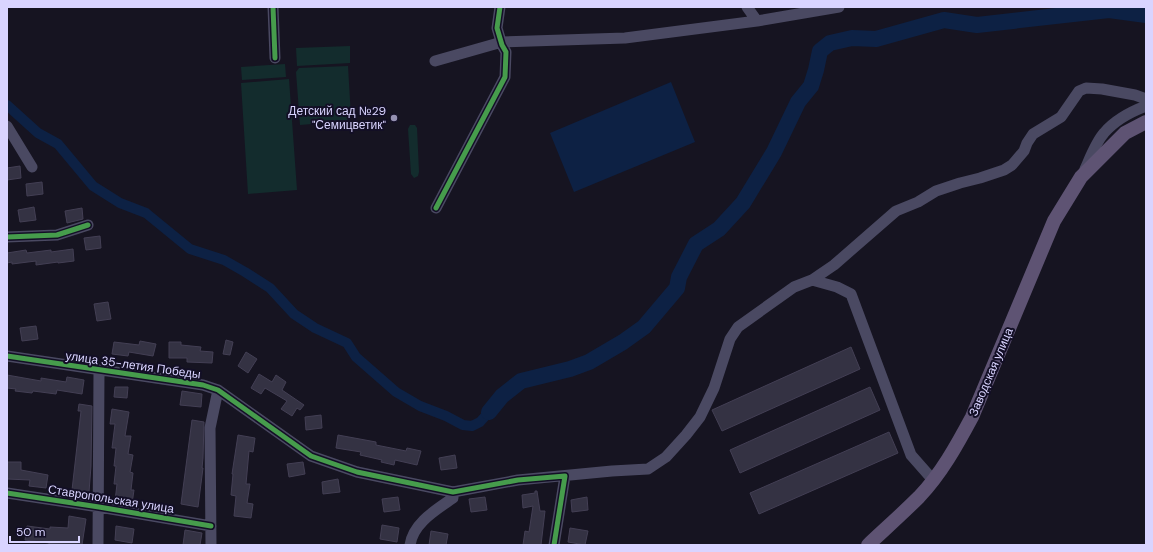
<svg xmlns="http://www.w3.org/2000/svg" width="1153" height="552" viewBox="0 0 1153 552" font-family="'DM Sans',sans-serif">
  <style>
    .green { fill: #132c2d }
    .water { fill: #0d2144 }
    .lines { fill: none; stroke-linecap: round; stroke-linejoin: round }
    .canal { stroke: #0d2144; stroke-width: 10 }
    .river { stroke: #0d2144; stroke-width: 16 }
    .building { fill: #343243; stroke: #433f54 }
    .minor { stroke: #4a4962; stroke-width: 11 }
    .major { stroke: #5e5373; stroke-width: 14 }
    .cycleway-casing { stroke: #130f26; stroke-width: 8 }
    .cycleway { stroke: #469c4c; stroke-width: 5 }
    .poi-dot { fill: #9591b1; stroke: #130f26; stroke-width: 1.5 }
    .labels { text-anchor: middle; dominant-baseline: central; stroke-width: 4; stroke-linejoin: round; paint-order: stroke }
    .poi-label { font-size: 12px; fill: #d9d4ff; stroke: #130f26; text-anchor: end }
    .street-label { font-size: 12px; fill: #d9d4ff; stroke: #130f26 }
  </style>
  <rect width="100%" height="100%" fill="#161421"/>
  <path class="green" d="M350 46V63L297 66 296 48Z
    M285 64 286 77 242 80 241 67Z
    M348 66 351 117 347 121 300 125 296 72 299 68Z
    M289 79 297 190 248 194 241 83Z
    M410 125H415L417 128 419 172 418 176 414 178 411 174 408 129Z"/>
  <path class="water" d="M671 82 695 142 574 192 550 133Z"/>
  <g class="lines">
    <path class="canal" d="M7 105 38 133 58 144 93 186 120 203 146 213 190 249 224 260 245 272 270 288 294 314 315 328 347 343 356 357 396 392 420 406 446 416 463 425 472 426 480 422 489 412"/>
    <path class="river" d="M489 412 502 396 521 381 570 369 589 362 623 342 644 327 677 288 679 277 696 244 719 229 743 203 774 152 798 102 811 86 816 70 820 51 830 43 852 38 876 39 944 20 977 25 1109 10 1146 15"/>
  </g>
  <path class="building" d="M20 166 21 178 7 180V168Z
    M42 182 43 194 27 196 26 184Z
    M34 207 36 220 20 222 18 210Z
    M82 208 83 219 67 223 65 211Z
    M100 236 101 248 86 250 84 238Z
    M73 249 74 261 58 263V262L36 265V261L12 264V262L7 263V253L26 250 27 253 51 250V252Z
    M108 302 111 319 97 321 94 304Z
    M36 326 38 339 22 341 20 328Z
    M226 340 233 342 230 355 223 354Z
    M140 341 156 344 153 356 129 352 128 356 112 354 114 342 139 345Z
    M169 342H181V345L201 347 200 351 213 352 212 363 187 362V358H169Z
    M851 347 860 369 722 431 712 410Z
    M246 352 257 359 248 373 238 366Z
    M259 374 272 382 276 375 286 382 282 390 304 405 300 410 297 408 292 416 281 409 287 401 265 388 261 394 251 388Z
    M7 375 41 381V378L66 382 67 377 84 380 82 394 57 390 56 394 33 391 32 393 15 391 16 389 7 388Z
    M115 387H128L127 398 114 397Z
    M870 387 880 410 740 473 730 450Z
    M182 391 202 394 201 407 180 405Z
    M79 404 92 406 91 466 89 492 72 490 81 411H78Z
    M112 409 129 412 125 436H131L128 454 133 455 130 472 133 473 131 490H134L132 504 115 501 117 484H114L116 466H114L116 448H112L115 424H110Z
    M321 415 322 428 306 430 305 417Z
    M192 420 204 422 203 458 202 468H203L198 507 181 504Z
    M889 432 898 453 759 514 750 493Z
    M238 435 255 438 253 452 249 451 246 484H250L247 503 253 504 251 518 234 516 236 496 231 495 233 474H232Z
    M338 435 376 442V445L406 451 407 448 421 451 417 465 395 460 394 465 381 462 382 460 360 455 361 452 336 448Z
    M455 455 457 468 441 470 439 458Z
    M7 462H21V470L48 475 46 488 29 486 30 480 7 479Z
    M303 462 305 474 289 477 287 464Z
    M338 479 340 492 323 494 322 482Z
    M535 491H537L540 511H545L541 545H523L525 531 529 532 533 506 523 508 522 495 535 493Z
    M398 497 400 510 384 512 382 499Z
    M485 497 487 510 471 512 469 499Z
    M587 497 588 510 572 512 571 500Z
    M69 516 86 519 82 545 49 544V543L25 540 27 526 50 529V527L68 528Z
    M382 525 399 528 397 542 380 539Z
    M116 526 134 529 132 543 115 540Z
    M570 528 588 531 585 545 568 542Z
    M185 530 202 533 200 545H183Z
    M431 531 448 534 446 545H429Z"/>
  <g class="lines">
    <path class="minor" d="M273 7 275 58
      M747 7 757 21
      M435 61 502 42 625 38 757 21 839 7
      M7 126 32 167
      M1085 169C1090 158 1096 142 1104 133 1115 120 1130 112 1146 106
      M436 208 505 77 506 52 502 45 497 28 500 7
      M7 237 57 235 88 225
      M812 280 834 265 896 211 918 202 936 191 960 183 980 178 1004 170 1012 165 1024 151 1027 143 1033 134 1061 117 1079 91 1086 88 1102 89 1135 95 1146 99
      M7 356 203 385 218 390 311 456 357 472 453 492 518 480 612 471 648 469 666 457 686 435 700 417 714 388 730 339 738 327 794 287 812 280 837 287 851 294 911 455 933 480
      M7 493 99 507 211 526
      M98 545 99 370
      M211 545 210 428 218 390
      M410 545C413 523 436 510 453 498V492
      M554 545 565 476"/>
    <path class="major" d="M868 545C885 529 903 513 919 497 941 474 957 445 972 417L1054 221 1081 177 1125 133 1146 122"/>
    <defs>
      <path id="cycleway" d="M273 7 275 58
        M436 208 505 77 506 52 502 45 497 28 500 7
        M7 237 57 235 88 225
        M7 356 203 385 218 390 311 456 357 472 453 492 518 480 565 476 554 545
        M7 493 99 507 211 526"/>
    </defs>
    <use href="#cycleway" class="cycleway-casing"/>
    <use href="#cycleway" class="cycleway"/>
  </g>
  <circle class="poi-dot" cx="394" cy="118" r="4"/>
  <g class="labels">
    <g class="poi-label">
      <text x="386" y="111">Детский сад №29<tspan x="386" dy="14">"Семицветик"</tspan></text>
    </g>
    <g class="street-label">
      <text transform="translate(133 365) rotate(8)">улица 35-летия Победы</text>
      <text transform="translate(991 372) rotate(-67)">Заводская улица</text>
      <text transform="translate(111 499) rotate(9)">Ставропольская улица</text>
    </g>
  </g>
  <rect width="1153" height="552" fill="none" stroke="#d9d4ff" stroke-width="16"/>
  <path d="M10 536v6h69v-6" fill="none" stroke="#d9d4ff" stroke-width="2"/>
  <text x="16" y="536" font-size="12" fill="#d9d4ff" stroke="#130f26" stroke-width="3" paint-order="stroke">50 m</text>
</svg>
